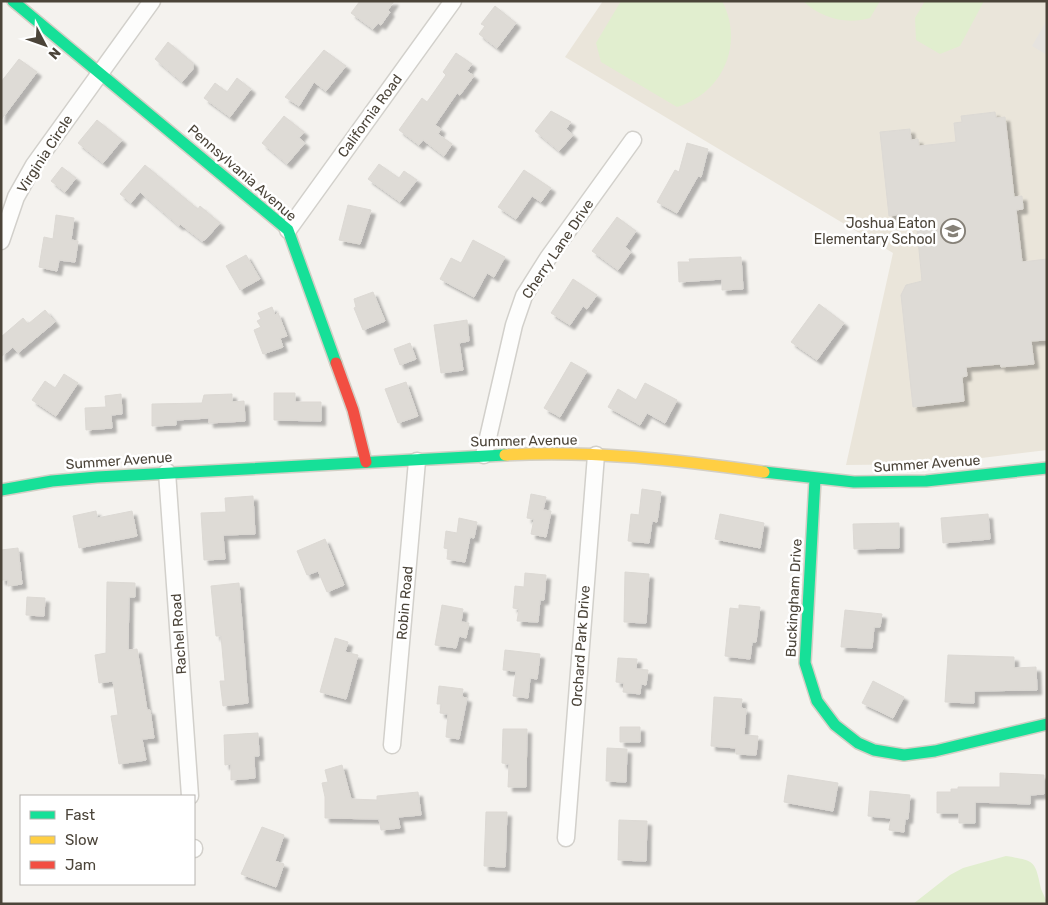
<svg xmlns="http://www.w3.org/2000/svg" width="1048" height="905" viewBox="0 0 1048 905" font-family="Rubik,sans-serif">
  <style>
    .education { fill: #eae5da }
    .green { fill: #e1eecf }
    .parking { fill: #e6e3df }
    .building { fill: #dedbd6; stroke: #dcd9d4; filter: url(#shadow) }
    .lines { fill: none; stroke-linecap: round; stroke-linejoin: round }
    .street-casing { stroke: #d2d0cb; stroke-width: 19 }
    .fast-casing { stroke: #d3cfc5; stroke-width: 14 }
    .slow-casing { stroke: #d3cfc5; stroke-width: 14 }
    .jam-casing { stroke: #d3cfc5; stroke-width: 14 }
    .street { stroke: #fdfdfc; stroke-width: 16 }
    .fast { stroke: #16e098; stroke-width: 11 }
    .slow { stroke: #ffcf43; stroke-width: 11 }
    .jam { stroke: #f24e42; stroke-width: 11 }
    .labels { text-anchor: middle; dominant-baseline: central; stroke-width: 5; stroke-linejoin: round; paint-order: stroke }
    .street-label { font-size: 14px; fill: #4b4439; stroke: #fff }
    .poi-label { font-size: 14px; fill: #4b4439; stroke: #fff; text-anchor: end }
  </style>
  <defs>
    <filter id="shadow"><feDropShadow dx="4.5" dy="4.5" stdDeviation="1" flood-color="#0004"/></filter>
  </defs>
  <rect width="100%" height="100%" fill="#f4f2ee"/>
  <path class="education" d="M603 1H1047V450L933 464 846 465 893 253 565 57Z"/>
  <path class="green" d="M621 1H722C745 44 722 94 677 107L601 62 596 43Z
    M803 1H880L870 18C846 25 821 18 803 1Z
    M925 1H984L960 46 940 54 916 40 915 18Z
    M1006 856C1035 861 1035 860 1041 889 1043 894 1046 899 1047 904H913L950 875 963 868Z"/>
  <path class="parking" d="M1047 20V55L1032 46Z"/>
  <path class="building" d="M360 1H394L388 10 390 12 381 25 378 23 373 29 351 13Z
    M495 6 516 23 497 48 479 34 485 26 481 24Z
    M168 42 193 63V69L182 82 155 59Z
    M324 50 346 66 326 91 314 82 299 106 285 97Z
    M456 53 472 64 467 71 474 76 460 95 457 93 435 125 441 129 438 134 452 144 444 156 423 140 419 145 399 130 422 98 427 102 446 75 443 72Z
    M19 59 37 72 1 120V82Z
    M237 78 251 89 230 117 204 98 215 83 227 92Z
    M551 111 571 122 566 129 573 135 559 151 535 131Z
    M995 112 996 118 1005 117 1014 197 1022 196 1023 209 1016 210 1022 262 1047 259V340L1031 341 1034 364 1001 367 1000 364 966 367 967 376 962 377 964 401 913 407 901 295 906 285 922 281 916 219 902 221V214L889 216 880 132 910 129 911 140 918 139 919 146 956 142 954 123 962 122 961 116Z
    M284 116 304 132 299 138 305 143 287 164 262 143Z
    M97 120 122 140 103 163 78 143Z
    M687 143 708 149 701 177 698 176 677 213 657 202 675 170 679 172Z
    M379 164 399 178 404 171 417 180 400 202 368 179Z
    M145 165 193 205 198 209 200 206 220 223 206 239 202 241 180 224 179 226 140 192 131 203 120 194Z
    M62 167 76 178 65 192 51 181Z
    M524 170 551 188 541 202 532 196 516 219 498 207Z
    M348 205 371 210 360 244 339 240Z
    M56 215 74 218 71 240 78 241 75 262 59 260 57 271 39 267 44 237 53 239Z
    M617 217 636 231 625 247 631 252 618 270 592 251Z
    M473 240 505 257 494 277 487 273 474 297 440 279 451 258 461 263Z
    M246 255 260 279 240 290 226 266Z
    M741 257 743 289 722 290V279L679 282 678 262H690L689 259Z
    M573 279 597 295 587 309 583 306 570 325 551 313Z
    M373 292 385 321 363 330 354 308 356 307 354 299Z
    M819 304 844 323 817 360 791 342Z
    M272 307 275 315 278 313 287 336 280 338 283 347 263 354 254 330 261 327 257 321 261 319 258 313Z
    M45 310 55 322 18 353 13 347 1 357V337L23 318 28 324Z
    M467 320 469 341 459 343 463 370 441 373 434 325Z
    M410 343 416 359 400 365 394 349Z
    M571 362 587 371 560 417 544 408Z
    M64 374 78 383 56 416 32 400 45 381 55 388Z
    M406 382 418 416 398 423 385 389Z
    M645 383 677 400 665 423 647 413 640 425 608 407 618 389 636 400Z
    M274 393H295V402H321V421L274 420Z
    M121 394 122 414 111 415 112 428 86 430 85 408 106 407 105 396Z
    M232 394V402L244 401 245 421 209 423V418L176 420V425L152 426V404L202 403 204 395Z
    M642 489 661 492 657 522 652 521 649 543 628 541 631 514 639 515Z
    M531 494 546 497 543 510 551 511 546 537 531 534 534 519 527 518Z
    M253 496 255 534 223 535 225 559 204 560 201 513 226 512 225 498Z
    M96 511 97 518 132 511 137 536 79 548 73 516Z
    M720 514 764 523 760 548 715 539Z
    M988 514 990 539 943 543 941 518Z
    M459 518 477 522 474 538 470 537 465 562 447 559 448 549 444 548 446 531 457 533Z
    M899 523V548L854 549 853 524Z
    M325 539 344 585 327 592 318 571 307 575 297 551Z
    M18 548 22 584 8 586V580H1V550Z
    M625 572 649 574 646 623 624 622Z
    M525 573 546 575 544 600H540L538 622 517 621 519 609 513 608 515 586 524 587Z
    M107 582 135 583V597H129L128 650 137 649 147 710H150L154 738 142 739 146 760 119 764 111 716 118 715 113 681 99 683 95 655 106 653Z
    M239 583 248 703 223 706 220 681H225L221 636H216L211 586Z
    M27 597 45 598 44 616 26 615Z
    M442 605 463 609 461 622 469 623 466 638 459 636 456 648 435 645Z
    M739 605 760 607 756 642H752L750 659 725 656 730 608 739 609Z
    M845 610 882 614 880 627H874L872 648 841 647Z
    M335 638 348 642 345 652 358 655 346 699 320 692Z
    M505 650 540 654 537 679 530 678 528 698 513 696 516 671 503 670Z
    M948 655 1014 657V668L1036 667 1037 690 974 691V703L945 702Z
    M618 658 637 659 636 669 648 670 646 685 641 684 640 694 623 692 624 683 616 682Z
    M873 681 904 697 893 718 862 703Z
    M439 686 463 689 462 697 467 698 459 739 446 737 448 714 440 713 441 704H437Z
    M714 697 742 699 741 708 746 709 744 735 758 736 756 755 736 754V748L711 746Z
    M620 727H640V742H620Z
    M503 729H527L526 787H508L509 764 502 763Z
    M258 733 259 756H254L255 778 231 780V764L225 765 224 735Z
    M607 748 627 749 626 782 606 781Z
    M342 765 351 799 377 800V796L418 792 421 815 398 817 400 828 381 830 379 819 325 818V797L322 783 328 782 325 770Z
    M1000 773 1044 775V794L1030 795V804L975 802V823H959V813H937V792H951V789H958V787H1000Z
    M788 775 838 783 833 811 784 802Z
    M870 791 910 795 908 819H905L904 832 889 830 891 818 868 816Z
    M486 812H507L505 867 484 866Z
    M619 820 647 821 646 861 618 860Z
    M262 827 284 835 275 861 284 864 276 887 241 874Z"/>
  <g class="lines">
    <defs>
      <path id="street" d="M288 230 453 1
        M1 241 16 197 34 165 152 1
        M484 455 514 325 524 296 548 258 633 140
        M167 472 190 796
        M392 745 417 461
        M566 838 596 455
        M194 848V849"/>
      <path id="fast" d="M13 1 288 230 336 363
        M764 472 854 482 926 481 1047 468
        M815 479 805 663 817 701 835 725 858 743 874 750 904 755 935 751 1047 724
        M1 490 52 481 97 477 505 455"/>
      <path id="slow" d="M505 455C591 450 679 460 764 472"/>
      <path id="jam" d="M336 363 353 410 366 462"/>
    </defs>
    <use href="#street" class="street-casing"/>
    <use href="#fast" class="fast-casing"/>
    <use href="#slow" class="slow-casing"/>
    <use href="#jam" class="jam-casing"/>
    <use href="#street" class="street"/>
    <use href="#fast" class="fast"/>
    <use href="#slow" class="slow"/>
    <use href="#jam" class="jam"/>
  </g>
  <defs>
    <symbol id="school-ring" viewBox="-11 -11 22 22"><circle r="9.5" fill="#fff" stroke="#868178" stroke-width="1.5"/><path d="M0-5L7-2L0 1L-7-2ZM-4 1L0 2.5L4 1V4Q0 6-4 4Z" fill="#868178"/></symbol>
  </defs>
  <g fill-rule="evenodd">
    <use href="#school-ring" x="939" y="217" width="28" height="28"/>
  </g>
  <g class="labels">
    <g class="street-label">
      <text transform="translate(370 116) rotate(-54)">California Road</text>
      <text transform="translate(45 154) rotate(-57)">Virginia Circle</text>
      <text transform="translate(242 173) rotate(41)">Pennsylvania Avenue</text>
      <text transform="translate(558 249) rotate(-56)">Cherry Lane Drive</text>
      <text transform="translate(524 441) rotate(-1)">Summer Avenue</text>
      <text transform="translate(119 461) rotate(-4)">Summer Avenue</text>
      <text transform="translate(927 464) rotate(-4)">Summer Avenue</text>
      <text transform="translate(794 598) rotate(-87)">Buckingham Drive</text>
      <text transform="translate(405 603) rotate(-85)">Robin Road</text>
      <text transform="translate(179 634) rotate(-94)">Rachel Road</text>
      <text transform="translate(581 646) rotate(-86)">Orchard Park Drive</text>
    </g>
    <g class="poi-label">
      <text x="936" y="223">Joshua Eaton<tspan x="936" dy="16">Elementary School</tspan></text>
    </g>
  </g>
  <rect width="1048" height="905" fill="none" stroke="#4b4439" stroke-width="5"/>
  <rect x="20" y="795" width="175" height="90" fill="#ffffff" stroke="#b7b4b0"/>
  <rect x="30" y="811" width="25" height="8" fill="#16e098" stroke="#b7b4b0"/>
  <text x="65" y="820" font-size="15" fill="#4b4439">Fast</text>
  <rect x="30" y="836" width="25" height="8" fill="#ffcf43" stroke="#b7b4b0"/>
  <text x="65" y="845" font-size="15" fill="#4b4439">Slow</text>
  <rect x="30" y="861" width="25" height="8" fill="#f24e42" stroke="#b7b4b0"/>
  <text x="65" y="870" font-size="15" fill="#4b4439">Jam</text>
  <g transform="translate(45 45) rotate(131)" stroke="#ffffff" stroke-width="4" paint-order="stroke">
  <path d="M0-4L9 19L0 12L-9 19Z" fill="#4b4439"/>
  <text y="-8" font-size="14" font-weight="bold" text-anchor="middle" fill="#4b4439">N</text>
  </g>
</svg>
